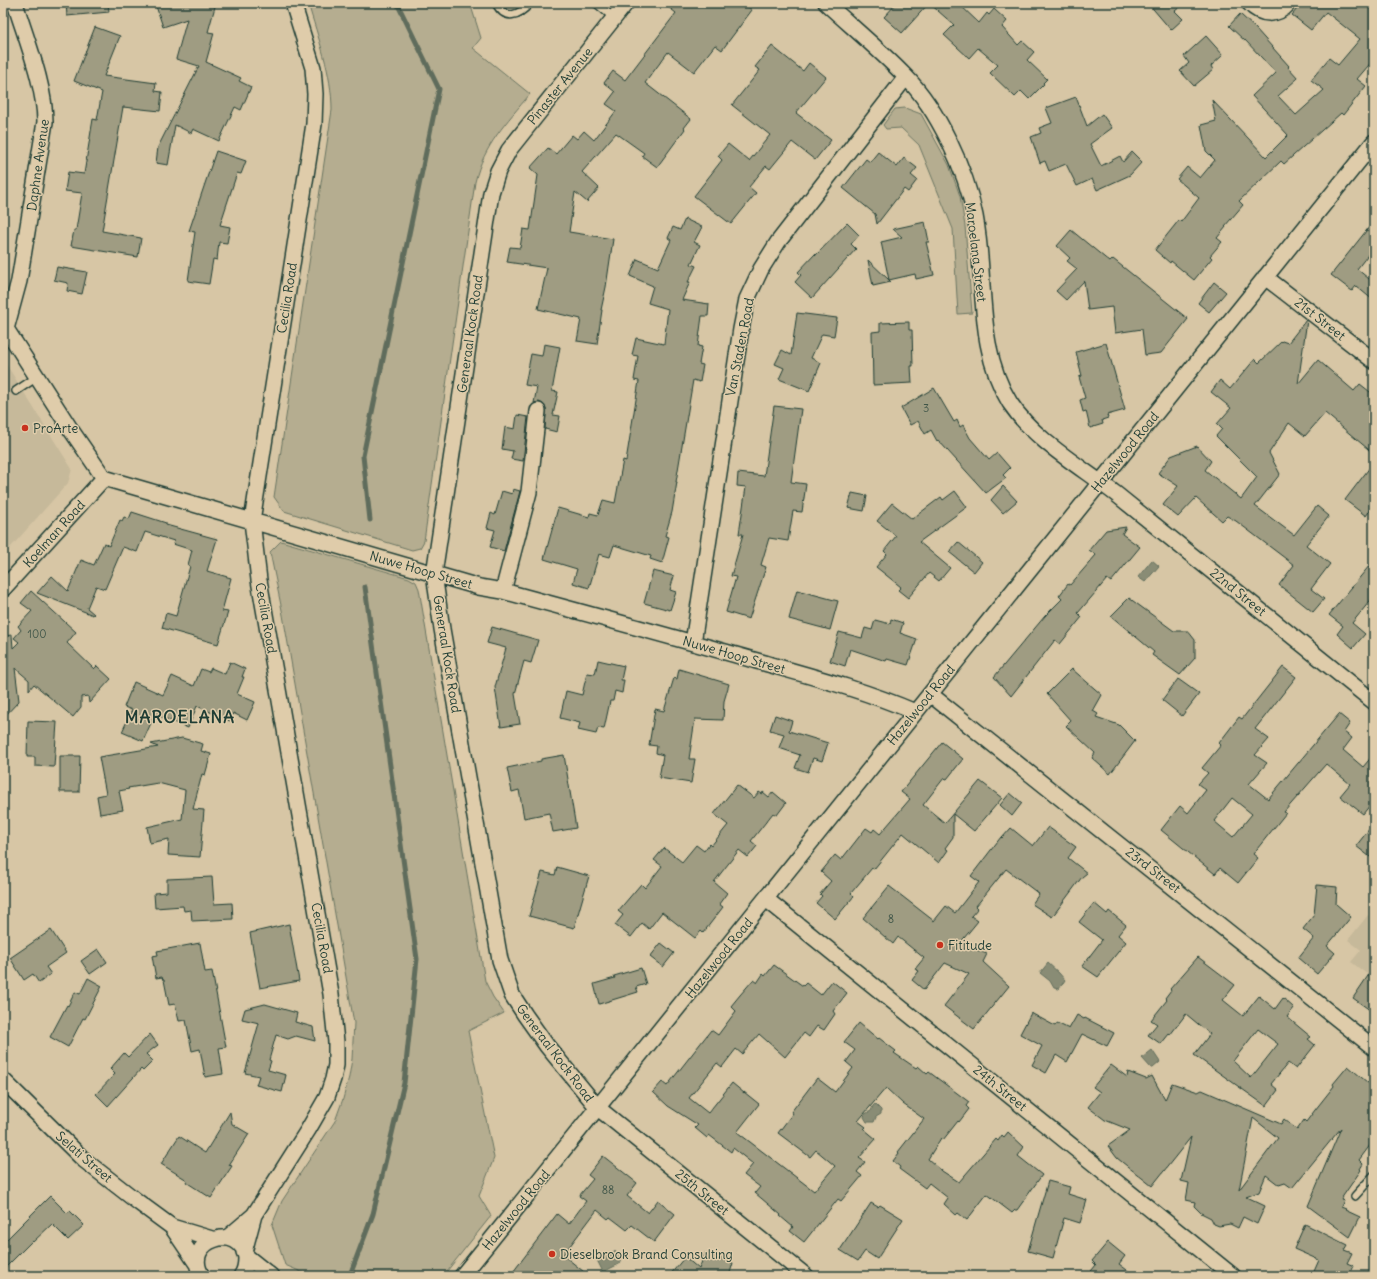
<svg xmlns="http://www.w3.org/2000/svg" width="1377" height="1279" viewBox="0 0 1377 1279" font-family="Delius,sans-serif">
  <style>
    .built { fill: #c6b99a }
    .green { fill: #b5ad90; stroke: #6a7562 }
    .water { fill: #898c75; stroke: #5f6c5b }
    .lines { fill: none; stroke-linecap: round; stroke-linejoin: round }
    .stream { stroke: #5f6c5b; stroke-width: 5 }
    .building { fill: #9f9c82; stroke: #1f3d34; fill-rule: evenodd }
    .service-casing { stroke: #1f3d34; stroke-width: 10 }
    .minor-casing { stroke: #1f3d34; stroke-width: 18 }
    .service { stroke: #dfccaa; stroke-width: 7 }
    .minor { stroke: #dfccaa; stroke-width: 15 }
    .poi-dot { fill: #c8321e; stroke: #dfccaa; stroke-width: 1.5 }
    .labels { text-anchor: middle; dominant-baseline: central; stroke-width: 3; stroke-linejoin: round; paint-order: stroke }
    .number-label { font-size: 11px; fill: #3f5548 }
    .street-label { font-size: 13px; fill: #1f3d34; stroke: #dfccaa }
    .poi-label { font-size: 13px; fill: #1f3d34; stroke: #dfccaa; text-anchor: start }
    .district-label { font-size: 17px; font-weight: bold; letter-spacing: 1px; fill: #1f3d34; stroke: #dfccaa }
  </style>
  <rect width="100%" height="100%" fill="#d7c6a5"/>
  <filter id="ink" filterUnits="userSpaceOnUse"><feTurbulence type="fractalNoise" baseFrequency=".025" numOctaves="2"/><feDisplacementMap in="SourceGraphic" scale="8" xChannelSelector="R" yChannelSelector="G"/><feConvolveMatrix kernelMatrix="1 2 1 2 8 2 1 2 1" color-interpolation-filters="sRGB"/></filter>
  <g filter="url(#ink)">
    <path class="built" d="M3 359 72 469 68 483 3 556Z
      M1368 915 1374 919V973L1371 977 1351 962 1361 950 1348 940Z"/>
    <path class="green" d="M308 3H470L481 38 473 48 530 94C506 123 484 145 475 182L424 541 420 548 412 550 284 511 274 497 332 110C332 73 318 38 308 3Z
      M905 108 921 114 949 165 960 196 965 226 972 313 958 314 953 229 919 145 901 128 886 129 883 125 895 109Z
      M281 541 409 578 416 582 419 589 485 981 493 997 504 1013 468 1031 494 1158 479 1196 491 1216 443 1276H311L285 1265 272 1225 282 1201 335 1121 343 1099 349 1077 352 1059 354 1023 283 615 270 552Z"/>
    <path class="water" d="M1152 560 1159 566 1145 582 1138 577Z
      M1048 963 1059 973 1065 980 1059 989 1054 988 1050 981 1040 973Z
      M1152 1050 1160 1062 1153 1068H1151L1142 1058Z
      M875 1104 881 1110V1114L876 1117 874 1122H867L864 1117 865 1114 871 1111 873 1106Z
      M615 1251 621 1263 603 1272 597 1260Z"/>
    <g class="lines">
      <path class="stream" d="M370 520 363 456 439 89 397 3
        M350 1275 373 1214 404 1083 417 959 365 587"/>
    </g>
    <path class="building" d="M66 3H108L109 12 67 16Z
      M155 3H216L208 32 214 33 206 62 241 78 239 81 251 87 241 110 235 107 219 141 193 129 191 133 175 125 168 165 156 163 158 147 199 66 176 59 187 19 163 27Z
      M663 3H743L752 10 722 50 715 45 694 72 668 52 645 83 691 119 684 128 685 129 657 167 642 156 644 153 616 133 582 172 599 188 587 202 575 192 569 232 613 239 606 287 601 310H602L597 344 577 341 581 319 538 309 547 268 507 262 510 247 520 248 523 229 530 230 538 175 530 168 548 148 556 154 572 135 577 139 584 131 594 140 616 111 606 104 615 92 604 83 613 71 625 80 676 13Z
      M897 3H929L902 33 884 17Z
      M929 3H958L979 23 987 13 989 15 994 9 1007 21 1002 27 1018 45 1022 41 1034 52 1027 60 1047 79 1043 83 1044 84 1029 99 1021 91 1015 97 990 73 998 65 978 48 969 58 944 35 954 25Z
      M1148 3H1185L1175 11 1183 19 1171 30Z
      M1302 3H1374V59L1357 79 1366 86 1343 115 1341 113 1284 164 1281 161 1239 201 1243 205 1225 226 1226 227 1217 238 1222 242 1210 256 1212 258 1194 280 1171 261 1170 263 1155 250 1179 220 1181 222 1199 198 1177 179 1187 167 1200 178 1215 160 1206 151 1201 125 1216 121 1212 100 1266 157 1288 135 1252 96 1276 73 1245 40V41L1229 26 1240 14 1256 29 1289 66 1288 67 1298 78 1278 96 1296 115 1324 90 1311 80 1329 58 1338 65 1360 39 1326 12 1311 30 1292 15Z
      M95 27 120 36 104 76 156 83 155 91 162 92 160 111 123 107 102 231 141 238 138 257 71 246 74 230H76L82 193 65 191 68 172 84 174 93 119 97 120 102 92 74 81Z
      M1206 36 1223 55 1211 66 1213 70 1194 86 1180 71 1189 63 1184 56Z
      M772 46 803 71 809 63 826 77 796 113 831 140 815 160 792 142 770 169 766 166 749 187 756 193 731 224 694 196 722 160 718 156 728 144 749 161 770 135 732 105 760 70 755 67Z
      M1076 97 1087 126 1102 114 1112 128 1090 144 1101 166 1120 156 1123 162 1132 152 1142 162 1130 175 1097 190 1092 179 1077 186 1066 164 1049 171 1045 161 1040 163 1031 137 1041 133 1039 128 1052 123 1046 108Z
      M216 151 246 161 241 174 237 173 220 225 230 227 227 243 219 242 217 260 213 259 209 284 188 281 195 232 189 231Z
      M878 152 897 167 904 158 917 168 911 175 917 180 908 192 904 189 877 224 875 214 843 188 866 159 870 162Z
      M685 219 702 227 694 242 700 245 691 264 696 266 688 282H690L682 300 709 304 708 316H702L698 346 702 347 699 364 703 365 700 382 693 380 676 482H677L672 512 665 536 669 537 662 563 650 559 651 556 614 545 610 557 599 554 589 588 573 583 577 569 544 559 558 508 589 517 590 513 598 515 603 500 615 503 623 460 626 461 639 381 634 380 638 356 632 355 636 338 664 344 668 309 648 303 653 286 630 276 637 259 658 268 671 240 668 238 673 227 680 230Z
      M1374 221V247L1357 269 1374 283V301L1356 286 1352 291 1331 275Z
      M925 222 929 242H926L934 275 916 279 915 274 889 280 891 282 873 286 868 260 889 280 881 242 902 237 893 229Z
      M847 223 859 235 851 244 856 249 812 298 795 282 801 275 798 272 815 254 816 255Z
      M1071 230 1110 262 1113 259 1188 319 1161 353 1145 355 1142 329 1115 333 1112 307 1088 310 1084 281 1066 300 1056 291 1077 269 1067 261 1070 258 1057 246Z
      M57 267 87 272 82 294 67 291 68 283 54 280Z
      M1214 282 1226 292 1209 312 1198 303Z
      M797 313 837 318 834 336 822 334 811 358 821 363 809 391 779 379 784 368 775 364 782 350 791 355Z
      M1306 320H1307L1298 384 1318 360 1354 391 1360 384 1374 395V454L1325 413 1305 436 1289 423 1269 453 1280 474 1255 506 1294 535 1317 506 1329 516 1306 545 1330 564 1311 589 1324 599 1313 612 1279 585 1294 565 1236 521 1227 516 1222 521 1196 498 1178 517 1163 505 1178 486 1158 473 1171 456 1197 446 1211 461 1205 470 1241 499 1257 477 1216 436 1222 429 1217 424 1231 408 1211 392 1220 380 1230 389 1255 359 1259 363 1282 341 1288 343Z
      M909 322V330H912L913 366H911L912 383 873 385 872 332 880 331V323Z
      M1106 343 1125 410 1107 415 1108 418 1102 420 1103 424 1090 428 1086 411 1083 412 1080 400 1085 398 1079 377 1082 376 1076 352Z
      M544 344 560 347 552 391 558 392 553 415 560 416 557 432 545 429 546 408 543 404 539 402 534 403 537 387 525 385 531 354 542 356Z
      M934 388 954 422 957 420 960 427 963 425 970 438 989 460 997 453 1010 468 1003 475 1006 478 986 493 938 440 937 441 931 430 925 434 918 421 910 425 901 408Z
      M774 406 801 409 791 482 806 484 802 512 793 511 788 541 769 538 761 565 766 567 749 619 726 612 736 577 731 576 743 534H739L746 487 737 486 738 473 764 476Z
      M517 415 528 417 523 461 511 459 513 451 502 449 505 427 515 429Z
      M1374 462V505L1366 516 1345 500Z
      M1003 486 1017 501 1003 513 991 500Z
      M513 489 520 491 504 551 490 547 495 530 487 528 491 513 495 515 502 491 512 494Z
      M955 491 967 507 919 542 950 568 939 581 929 573 908 598 898 590 901 587 876 567 887 554 884 551 896 536 877 521 892 503 912 519 941 497 943 500Z
      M852 493 867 496 864 511 848 508Z
      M132 512 166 523V525L217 539 207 571 231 578 222 611 228 612 218 644 162 628 166 613 176 616 190 566 188 565 192 550 173 544 174 541 145 532 137 552 123 547 105 589 96 586 87 608 94 614 93 615 37 593 52 576 68 591 81 560 94 565 104 543 109 546 120 520 122 521 124 517 129 519Z
      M1126 527 1122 534 1140 547 1111 582 1107 579 1078 613 1082 617 1060 644 1055 640 1011 696 994 677 1045 616 1062 599 1059 596 1068 584 1070 585 1096 555 1089 550 1106 530Z
      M958 542 982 562 974 572 949 552Z
      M1374 560V596L1352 623 1365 634 1353 648 1337 634 1343 626 1329 615Z
      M653 571 674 576 670 590 676 592 670 610 644 603Z
      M797 590 838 601 830 630 789 619Z
      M31 591 76 632 67 643 94 669 97 666 111 679 89 703 88 696 81 697V707L73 717 34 684 29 690V680L15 668 19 701 3 718V636L12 635 13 648 19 642 14 638 21 630 18 626 32 611 21 603Z
      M1129 598 1174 631H1188L1195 640V658L1180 675 1152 655 1154 652 1111 616Z
      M891 619 903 623 900 633 917 639 908 665 887 659 886 661 850 649 845 666 830 661 839 632 862 638 865 628 872 630 875 620 890 624Z
      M492 627 538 640 531 663 524 661 515 694 520 724 501 727 495 687 506 648 487 643Z
      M598 660 624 666 621 680H624L622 693 615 691 613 701H610L604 729 598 728 596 734 578 730 580 723 560 718 566 691 582 695 587 673 595 674Z
      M230 662 245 669 242 677H244L237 694 255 702 247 720 233 713 230 721 197 706 188 728 155 714 143 741 122 732 132 710 124 707 134 682 163 695 172 676 194 686 201 669 209 672 211 668 225 674Z
      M1283 667 1296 677 1255 729 1269 739 1255 755 1267 763 1249 784 1268 799 1339 714 1350 723 1344 732 1352 738 1343 750 1363 767 1374 754V800L1363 814 1340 796 1350 784 1326 764 1284 812 1286 813 1253 854 1258 858 1238 883 1220 868 1215 874 1161 830 1180 806 1188 813 1206 790 1198 784 1208 773 1202 768 1221 745 1219 743 1239 717 1242 719ZM1232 798 1252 814 1233 837 1214 821Z
      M679 669 729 684 724 701 723 720 695 719 689 759H695L691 783 659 778 663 755 656 753 657 746 649 745 655 709 664 711 674 678 677 679Z
      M1072 669 1102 695 1093 711 1098 714 1096 717 1119 725 1135 741 1110 774 1092 758 1095 753 1066 726 1071 721 1047 694Z
      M1178 679 1199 694 1182 716 1162 700Z
      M775 715 792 721 789 731 828 743 822 761 813 758 808 772 795 768 800 755 779 748 784 734 770 730Z
      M28 721 57 722 54 767 35 766V757H27Z
      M182 738 203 744 201 751 211 754 205 775 202 774 193 809 204 810 200 857 168 855 169 839 150 843 147 827 182 819 185 790 158 783 128 788 129 789 119 791 123 810 100 814 97 796 106 794 99 757 158 747 151 744Z
      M942 742 963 759 947 779 944 778 923 805 945 823 980 781 1002 798 974 831 953 814V837L945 848 948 850 939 863 903 833 874 869 872 868 851 893 854 896 835 919 816 903 822 896 820 894 831 881 821 872 835 855 841 860 866 828 872 832 874 829 880 834 910 799 901 792Z
      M564 755 576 828 553 832 549 813 524 818 519 790 512 792 507 768 541 761V759Z
      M60 756H80L79 792H60Z
      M737 785 754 798 759 792 762 794 763 792 769 797 773 792 786 803 777 815 773 813 751 841 757 846 748 857 739 850 714 882 727 893 719 904 723 907 703 933 701 931 695 938 662 912 649 929 642 923 631 937 615 925 623 915 618 911 641 884 645 888 662 866 654 860 664 848 682 862 696 845 704 851 709 844 711 846 728 825 714 814Z
      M1010 793 1022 803 1012 816 1000 805Z
      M1374 823V860L1356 846Z
      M1048 827 1076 847 1068 858 1087 873 1082 877 1052 917 1032 904 1039 894 1006 869 976 906 978 908 971 916 978 921 960 943 987 954 983 962 1009 986 974 1029 944 1006 969 974 945 963 924 990 912 980 919 971 915 969 924 958 898 937 893 944 863 918 889 886 934 921 946 906 955 913 979 882 971 876 1001 837 1002 838 1011 828 1033 846Z
      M557 867 589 876 574 928 529 916 542 872 555 875Z
      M212 877 214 904 232 903 233 919 192 921 191 910 184 911 183 906 155 908 154 893 167 892V879Z
      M1317 885 1337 887 1336 904 1351 917 1327 946 1335 953 1317 974 1298 958 1314 938 1303 929 1314 915Z
      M1094 903 1107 914 1109 911 1126 925 1118 935 1126 942 1098 977 1082 966 1102 940 1079 922Z
      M289 924 299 981 260 988 250 933Z
      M51 930 66 953 46 967 51 974 39 983 33 974 24 980 10 958Z
      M200 943 205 972 212 971 226 1047 219 1048 223 1074 205 1077 200 1049 192 1051 186 1020 179 1021 175 1004 169 1005 164 980H163L162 977 156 978 152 956 158 955 157 951Z
      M661 943 674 953 663 967 650 957Z
      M98 949 107 962 90 974 81 961Z
      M1198 957 1235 985 1223 1000 1243 1016 1259 996 1275 1009 1283 998 1294 1008 1287 1017 1311 1037 1308 1039 1315 1045 1296 1069 1288 1063 1271 1084 1278 1090 1266 1106 1194 1055 1210 1034 1186 1014 1170 1035 1169 1034 1161 1044 1148 1035 1157 1024 1151 1020 1167 1000 1165 998 1171 990 1170 989ZM1258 1029 1278 1044 1251 1078 1233 1061Z
      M774 965 803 986 806 983 821 995 832 981 847 993 833 1011 835 1014 824 1030 817 1026 809 1037 804 1033 785 1057 759 1034 742 1054 736 1049 722 1067 717 1063 689 1098 708 1113 732 1083 744 1093V1092L759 1104 737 1132 814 1191 835 1166 816 1150 810 1157 778 1133 793 1113 791 1112 817 1078 835 1092 853 1068 846 1062 855 1050 844 1042 859 1023 878 1039 879 1038 896 1051 894 1053 916 1068 918 1066 927 1074 929 1072 969 1102 966 1106 969 1109 959 1122 958 1121 943 1140 941 1138 928 1159 942 1171 959 1182 996 1139 998 1141 1002 1135 1004 1137 1008 1132 1024 1147 1018 1156 1042 1175 1017 1210H1015L1012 1213 987 1194 967 1220 958 1213 956 1215 944 1204 948 1198 929 1183 925 1188 899 1169 900 1167 893 1161 899 1153 898 1152 924 1119 903 1104 886 1088 858 1121 866 1127 864 1129 876 1139 859 1158 865 1162 857 1172 862 1176 841 1201 838 1199 804 1242 790 1231 793 1227 780 1216 781 1215 755 1193 760 1187 744 1175 753 1164 733 1148 731 1152 709 1135 707 1138 695 1128 698 1125 668 1106 653 1092 662 1082 667 1086 711 1030 718 1035 736 1011 731 1006 740 995 753 980 757 983 763 974 765 976Z
      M1374 967V1013L1353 998Z
      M641 968 646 984 636 987 638 992 599 1004 594 984 615 978 614 976Z
      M88 978 102 986 85 1019 83 1018 68 1047 50 1037 67 1005 68 1006 75 992 80 994Z
      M265 1004 297 1013 295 1022 313 1027 315 1041 296 1036 288 1039 276 1035 269 1060 271 1061 268 1070 286 1075 282 1092 256 1085 259 1076 245 1073 259 1023 242 1019 245 1009Z
      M1031 1013 1055 1026 1057 1023 1069 1029 1077 1015 1084 1019 1085 1018 1114 1033 1107 1046 1082 1034 1067 1062 1056 1055 1046 1073 1032 1065 1042 1046 1020 1034Z
      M150 1034 158 1045 146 1054 153 1061 143 1071 141 1069 108 1106 96 1094 115 1074 110 1069 124 1053 128 1057Z
      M1111 1065 1127 1077 1128 1072 1146 1079 1152 1076 1165 1100 1172 1083 1198 1092 1202 1090 1281 1124 1284 1119 1297 1130 1304 1120 1306 1122 1315 1110 1334 1086 1333 1084 1348 1066 1374 1088V1140L1359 1160 1363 1164 1360 1169 1361 1170 1341 1199 1344 1200 1341 1207 1346 1209 1345 1210 1360 1217 1350 1237 1308 1206 1341 1128 1292 1188 1285 1183 1279 1185 1266 1175 1259 1192 1246 1197 1265 1206 1257 1224 1243 1217 1238 1228 1230 1224 1219 1226 1214 1224 1211 1218 1201 1213 1194 1206 1195 1202 1186 1200 1189 1183 1181 1181 1191 1137 1152 1186 1117 1158 1108 1146 1130 1130 1105 1120 1088 1107 1100 1092 1093 1087ZM1253 1118 1278 1138 1239 1190Z
      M230 1112 232 1124 249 1134 229 1165 232 1166 211 1198 186 1182 187 1180 161 1164 179 1136 205 1153Z
      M603 1156 637 1183 627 1196 648 1213 658 1200 675 1214 654 1242 632 1225 627 1230 610 1217 608 1219 597 1210 563 1255 589 1276H510L557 1214 569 1224 586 1201 579 1196 593 1179 588 1175Z
      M1048 1181 1070 1187 1068 1194 1087 1200 1080 1223 1064 1218 1053 1258 1028 1251Z
      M50 1196 67 1213 70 1211 84 1225 68 1240 52 1224 33 1242 32 1241 3 1270V1243Z
      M871 1203 878 1207 880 1205 903 1219 877 1259 865 1251 858 1261 840 1250Z
      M1305 1224 1347 1245 1344 1250 1352 1253 1347 1263 1354 1266 1349 1276H1312L1319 1260 1294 1249Z
      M1108 1242 1125 1256 1119 1264 1135 1276H1087L1096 1265 1092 1261Z
      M705 1253 733 1263 729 1276H669L685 1257 699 1269Z"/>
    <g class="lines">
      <defs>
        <path id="service" d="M496 3C505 21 519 16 530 3
          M596 3 614 18
          M16 391 37 377
          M1355 1196 1374 1175"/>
        <path id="minor" d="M626 3 509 150 498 171 491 193 434 574 442 629 500 960 512 995 525 1015 547 1046 598 1108 806 1276
          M826 3C852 27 880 50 905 76 938 109 966 170 975 216 987 278 975 347 1010 403 1035 441 1080 466 1116 494 1202 563 1288 633 1374 702
          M1249 3C1261 16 1277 17 1289 3
          M1265 277 1374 361
          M3 324 71 430 104 478 479 587 503 591C588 614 673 637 757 661 810 676 864 690 915 712
          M6 329 19 281 45 122C45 85 26 39 15 3
          M3 589 104 478
          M503 591 529 492 538 411
          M693 643 741 329 747 299 761 269 778 242 906 77
          M930 694 1374 1048
          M766 899 1233 1276
          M3 1080 84 1160 138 1202 172 1227 212 1239
          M172 1227 197 1264
          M227 1238 254 1215 308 1130 327 1097 333 1079 336 1065V1042L331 994 259 580 252 521 314 124 315 94 313 68 293 3
          M244 1252 254 1215
          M246 1256 271 1276
          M202 1276C180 1240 242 1221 246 1258 246 1265 245 1271 241 1276
          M462 1276 1374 142"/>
      </defs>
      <use href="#service" class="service-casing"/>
      <use href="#minor" class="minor-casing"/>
      <use href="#service" class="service"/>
      <use href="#minor" class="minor"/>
    </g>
  </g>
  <g class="poi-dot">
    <circle cx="25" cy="428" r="4"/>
    <circle cx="940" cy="945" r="4"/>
    <circle cx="552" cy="1254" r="4"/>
  </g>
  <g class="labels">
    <g class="number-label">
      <text x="926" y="408">3</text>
      <text x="37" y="634">100</text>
      <text x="891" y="919">8</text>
      <text x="608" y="1190">88</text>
    </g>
    <g class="street-label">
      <text transform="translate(560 86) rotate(-51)">Pinaster Avenue</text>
      <text transform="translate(38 165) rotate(-82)">Daphne Avenue</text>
      <text transform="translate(976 252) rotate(83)">Maroelana Street</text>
      <text transform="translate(287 298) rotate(-81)">Cecilia Road</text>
      <text transform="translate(1320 319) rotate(38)">21st Street</text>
      <text transform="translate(470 334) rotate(-82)">Generaal Kock Road</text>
      <text transform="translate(740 347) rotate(-79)">Van Staden Road</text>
      <text transform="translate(1125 452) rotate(-51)">Hazelwood Road</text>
      <text transform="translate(54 534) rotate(-48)">Koelman Road</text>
      <text transform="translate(421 570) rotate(16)">Nuwe Hoop Street</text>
      <text transform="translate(1238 592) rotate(39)">22nd Street</text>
      <text transform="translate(266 618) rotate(80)">Cecilia Road</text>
      <text transform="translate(447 654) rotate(81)">Generaal Kock Road</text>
      <text transform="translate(734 655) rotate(16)">Nuwe Hoop Street</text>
      <text transform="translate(921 705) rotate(-51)">Hazelwood Road</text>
      <text transform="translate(1153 870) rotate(38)">23rd Street</text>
      <text transform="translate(322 938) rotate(80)">Cecilia Road</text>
      <text transform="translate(719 958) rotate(-51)">Hazelwood Road</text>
      <text transform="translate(555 1053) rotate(53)">Generaal Kock Road</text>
      <text transform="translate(1000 1088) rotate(39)">24th Street</text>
      <text transform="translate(84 1157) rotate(41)">Selati Street</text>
      <text transform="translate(702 1192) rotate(39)">25th Street</text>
      <text transform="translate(516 1210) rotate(-51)">Hazelwood Road</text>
    </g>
    <g class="poi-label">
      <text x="33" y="428">ProArte</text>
      <text x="948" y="945">Fititude</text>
      <text x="560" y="1254">Dieselbrook Brand Consulting</text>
    </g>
    <g class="district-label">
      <text x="180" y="717">MAROELANA</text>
    </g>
  </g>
  <rect width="1377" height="1279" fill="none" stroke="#dfccaa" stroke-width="16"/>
  <rect x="8" y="8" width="1361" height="1263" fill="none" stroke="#1f3d34" stroke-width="1.5" filter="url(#ink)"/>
</svg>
